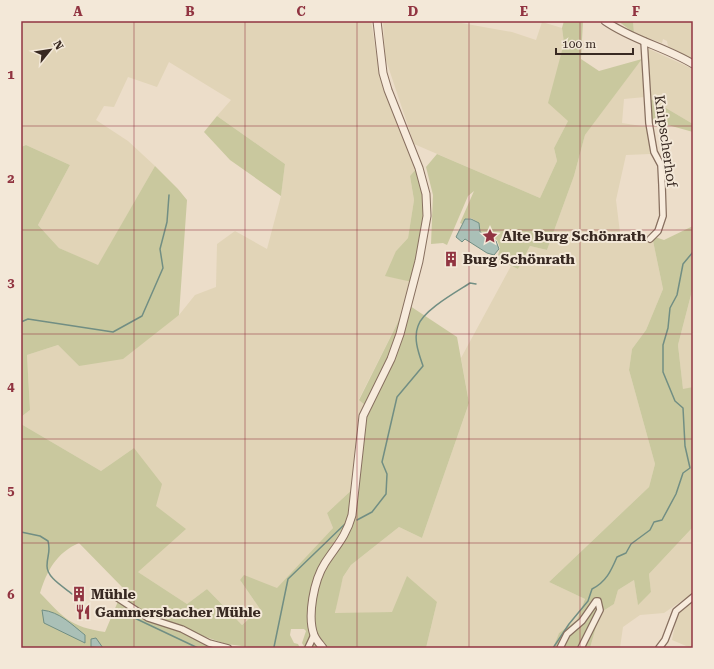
<svg xmlns="http://www.w3.org/2000/svg" width="714" height="669" viewBox="0 0 714 669" font-family="'Roboto Serif',serif">
  <style>
    .farmland { fill: #e1d4b7 }
    .green { fill: #c9c89e; fill-rule: evenodd }
    .water { fill: #aac0b7; stroke: #718e83 }
    .lines { fill: none; stroke-linecap: round; stroke-linejoin: round }
    .stream { stroke: #718e83; stroke-width: 1.5 }
    .minor-casing { stroke: #876f5f; stroke-width: 8 }
    .tertiary-casing { stroke: #876f5f; stroke-width: 9 }
    .minor { stroke: #f7ebdc; stroke-width: 5.5 }
    .tertiary { stroke: #f7ebdc; stroke-width: 7 }
    .grid { fill: none; stroke: #913441; stroke-width: 1; stroke-opacity: 0.55 }
    .labels { text-anchor: middle; dominant-baseline: central; stroke-width: 4; stroke-linejoin: round; paint-order: stroke }
    .street-label { font-size: 14px; fill: #382922; stroke: #f3e8d8 }
    .poi-label { font-size: 14px; font-weight: bold; fill: #382922; stroke: #f3e8d8; text-anchor: start }
    .neatline { fill: none; stroke: #913441; stroke-width: 1.5 }
    .grid-label { font-size: 13px; text-anchor: middle; font-weight: bold; fill: #913441 }
  </style>
  <rect width="100%" height="100%" fill="#ecddc9"/>
  <path class="farmland" d="M21 21H371L380 77 416 169 410 176 414 200 408 238 396 251 412 282 407 304 359 399 371 410 357 485 327 513 333 528 277 589 240 580 260 609 242 625 207 589 187 604 138 572 156 505 134 448 101 471 21 424V417L30 410 27 355 58 345 79 366 179 315 195 295 216 287 217 244 235 231 267 249 281 196 285 164 217 116 231 100 169 62 157 87 128 77 114 107 104 106 96 120 128 141 155 166 98 266 59 248 38 225 70 165 26 145 21 147Z
    M383 21H450L512 32 536 40 542 22 562 28 564 43 559 66 568 121 554 148 557 161 540 198 414 144 385 57Z
    M633 21H693V60L668 46 667 41 663 39 662 43 634 33Z
    M649 49 693 69V124L649 98 646 52Z
    M642 59 645 97 624 99 622 123 648 127 650 154 626 155 616 200 621 241 652 236 663 289 646 330 632 349 629 370 655 464 649 487 549 582 585 599 577 620 559 633 553 648H426L437 602 392 612 335 614 338 595 343 577 351 565 399 527 422 538 469 403 461 358 511 266 518 269 530 246 547 250 574 176 585 135Z
    M693 287V387L683 390 678 345Z
    M693 527V593L664 613 640 615 623 627 620 648H590L600 613 614 604 618 590 634 580 638 604 651 592 649 574Z
    M693 601V648H691L672 640 678 611Z"/>
  <path class="green" d="M564 21H583L581 59 599 71 642 59 585 135 574 176 547 250 530 246 518 269 497 259 500 248 497 240 480 232 479 223 471 218 465 219 462 224 460 223 474 191 468 196 447 245 443 243 431 244 433 195 426 167 437 154 540 198 557 161 554 148 568 121 548 103 564 43 562 28Z
    M618 21H633L634 33Z
    M649 98 693 124V132L650 120Z
    M217 116 285 164 281 196 230 160 204 132Z
    M26 145 70 165 38 225 59 248 98 265 155 166 178 189 187 200 179 315 123 359 79 366 58 345 27 355 30 410 21 417V147Z
    M416 169 425 200V229L412 282 385 276 396 251 408 238 414 200 410 176Z
    M693 226V287L678 345 683 389 693 387V527L649 574 651 592 638 605 634 580 618 590 614 604 600 613 590 648H553L559 633 577 620 585 599 549 582 649 487 655 464 629 370 632 349 646 330 663 289 652 236 664 240Z
    M407 304 457 337 469 403 422 538 399 527 351 565 343 577 335 613 392 612 407 576 437 602 426 648H305L302 643 306 631 304 629H291L290 635 294 643 298 644 300 648H21V424L101 471 134 448 162 484 156 506 186 529 138 572 187 604 207 589 242 625 260 609 240 580 244 575 277 588 333 528 327 513 357 485 365 417 371 410 359 400ZM79 543 122 587 119 599 105 632C70 627 63 617 40 593 47 571 56 553 79 543ZM183 629 226 644 258 648 228 646Z"/>
  <path class="water" d="M465 219H471L479 223 480 232 496 241 499 249 494 255 487 253 465 239 462 242 456 237Z
    M42 610C60 612 71 624 85 635V643L44 623Z
    M96 638 103 648 91 647V639Z"/>
  <g class="lines">
    <path class="stream" d="M21 322 28 319 113 332 142 316 163 268 160 249 167 222 169 195
      M357 520 372 512 386 494 387 474 382 462 397 397 423 366C419 354 413 339 418 326 422 311 456 292 470 283L476 284
      M21 532 40 536 48 541C51 552 47 555 47 566 47 578 64 587 72 594
      M100 616 124 613 198 648
      M274 647 288 579 345 524
      M553 648 569 624 588 601 592 589C606 582 611 571 617 557L626 553 631 544 650 530 654 522 662 520 676 494 683 473 690 468 685 446 683 408 675 401 663 372V345L668 328 670 308 677 295 683 264 693 252"/>
    <defs>
      <path id="minor" d="M644 41 649 123 654 152 661 165 662 185 663 216 658 231 650 239
        M113 595 148 618 182 629 209 643 228 648
        M308 648 314 635
        M560 648 567 634 582 621 596 601H598L600 610 581 648
        M659 648 665 640 676 611 693 597"/>
      <path id="tertiary" d="M605 21C632 40 665 47 693 64
        M323 648C320 644 316 640 314 635 307 616 314 580 325 563 336 546 346 537 352 515L363 416 391 359 400 334 419 261 427 216 426 194 419 168 388 90 383 73 377 21"/>
    </defs>
    <use href="#minor" class="minor-casing"/>
    <use href="#tertiary" class="tertiary-casing"/>
    <use href="#minor" class="minor"/>
    <use href="#tertiary" class="tertiary"/>
  </g>
  <path class="grid" d="M134 21V648M245 21V648M357 21V648M469 21V648M580 21V648M21 126H693M21 230H693M21 334H693M21 439H693M21 543H693"/>
  <defs>
    <symbol id="sight-bare" viewBox="-9 -9 18 18"><path d="M0-6L1.8-2.2L6-1.7L2.9 1.2L3.7 5.4L0 3.3L-3.7 5.4L-2.9 1.2L-6-1.7L-1.8-2.2Z" fill="#913441" stroke="#f3e8d8" stroke-width="2.5" paint-order="stroke"/></symbol>
    <symbol id="building-bare" viewBox="-9 -9 18 18"><path d="M-4-6H4V6H1V3H-1V6H-4ZM-2.5-4.3h1.7v1.8h-1.7ZM.8-4.3h1.7v1.8H.8ZM-2.5-1h1.7V.8h-1.7ZM.8-1h1.7V.8H.8Z" fill="#913441" stroke="#f3e8d8" stroke-width="2.5" paint-order="stroke"/></symbol>
    <symbol id="restaurant-bare" viewBox="-9 -9 18 18"><path d="M-5-6h1v4h1v-4h1v4h1v-4h1v5L-1.5 .5V6h-2V.5L-5-1ZM5-6V6H3V1.5H1.5Q1.5-4 5-6Z" fill="#913441" stroke="#f3e8d8" stroke-width="2.5" paint-order="stroke"/></symbol>
  </defs>
  <g fill-rule="evenodd">
    <use href="#sight-bare" x="479" y="225" width="22" height="22"/>
    <use href="#building-bare" x="440" y="248" width="22" height="22"/>
    <use href="#building-bare" x="68" y="583" width="22" height="22"/>
    <use href="#restaurant-bare" x="72" y="601" width="22" height="22"/>
  </g>
  <g class="labels">
    <g class="street-label">
      <text transform="translate(666 141) rotate(82)">Knipscherhof</text>
    </g>
    <g class="poi-label">
      <text x="502" y="236">Alte Burg Schönrath</text>
      <text x="463" y="259">Burg Schönrath</text>
      <text x="91" y="594">Mühle</text>
      <text x="95" y="612">Gammersbacher Mühle</text>
    </g>
  </g>
  <rect width="714" height="669" fill="none" stroke="#f3e8d8" stroke-width="44"/>
  <g transform="translate(50 50) rotate(60)" stroke="#f3e8d8" stroke-width="3" paint-order="stroke">
  <path d="M0-3L7 15L0 10L-7 15Z" fill="#382922"/>
  <text y="-6" font-size="11" font-weight="bold" text-anchor="middle" fill="#382922">N</text>
  </g>
  <path d="M556 48v6h77v-6" fill="none" stroke="#382922" stroke-width="2"/>
  <text x="562" y="48" font-size="12" fill="#382922" stroke="#f3e8d8" stroke-width="3" paint-order="stroke">100 m</text>
  <rect x="22" y="22" width="670" height="625" class="neatline"/>
  <g class="grid-label">
    <text x="78" y="16">A</text>
    <text x="190" y="16">B</text>
    <text x="301" y="16">C</text>
    <text x="413" y="16">D</text>
    <text x="524" y="16">E</text>
    <text x="636" y="16">F</text>
    <text x="11" y="79">1</text>
    <text x="11" y="183">2</text>
    <text x="11" y="287">3</text>
    <text x="11" y="391">4</text>
    <text x="11" y="495">5</text>
    <text x="11" y="599">6</text>
  </g>
</svg>
